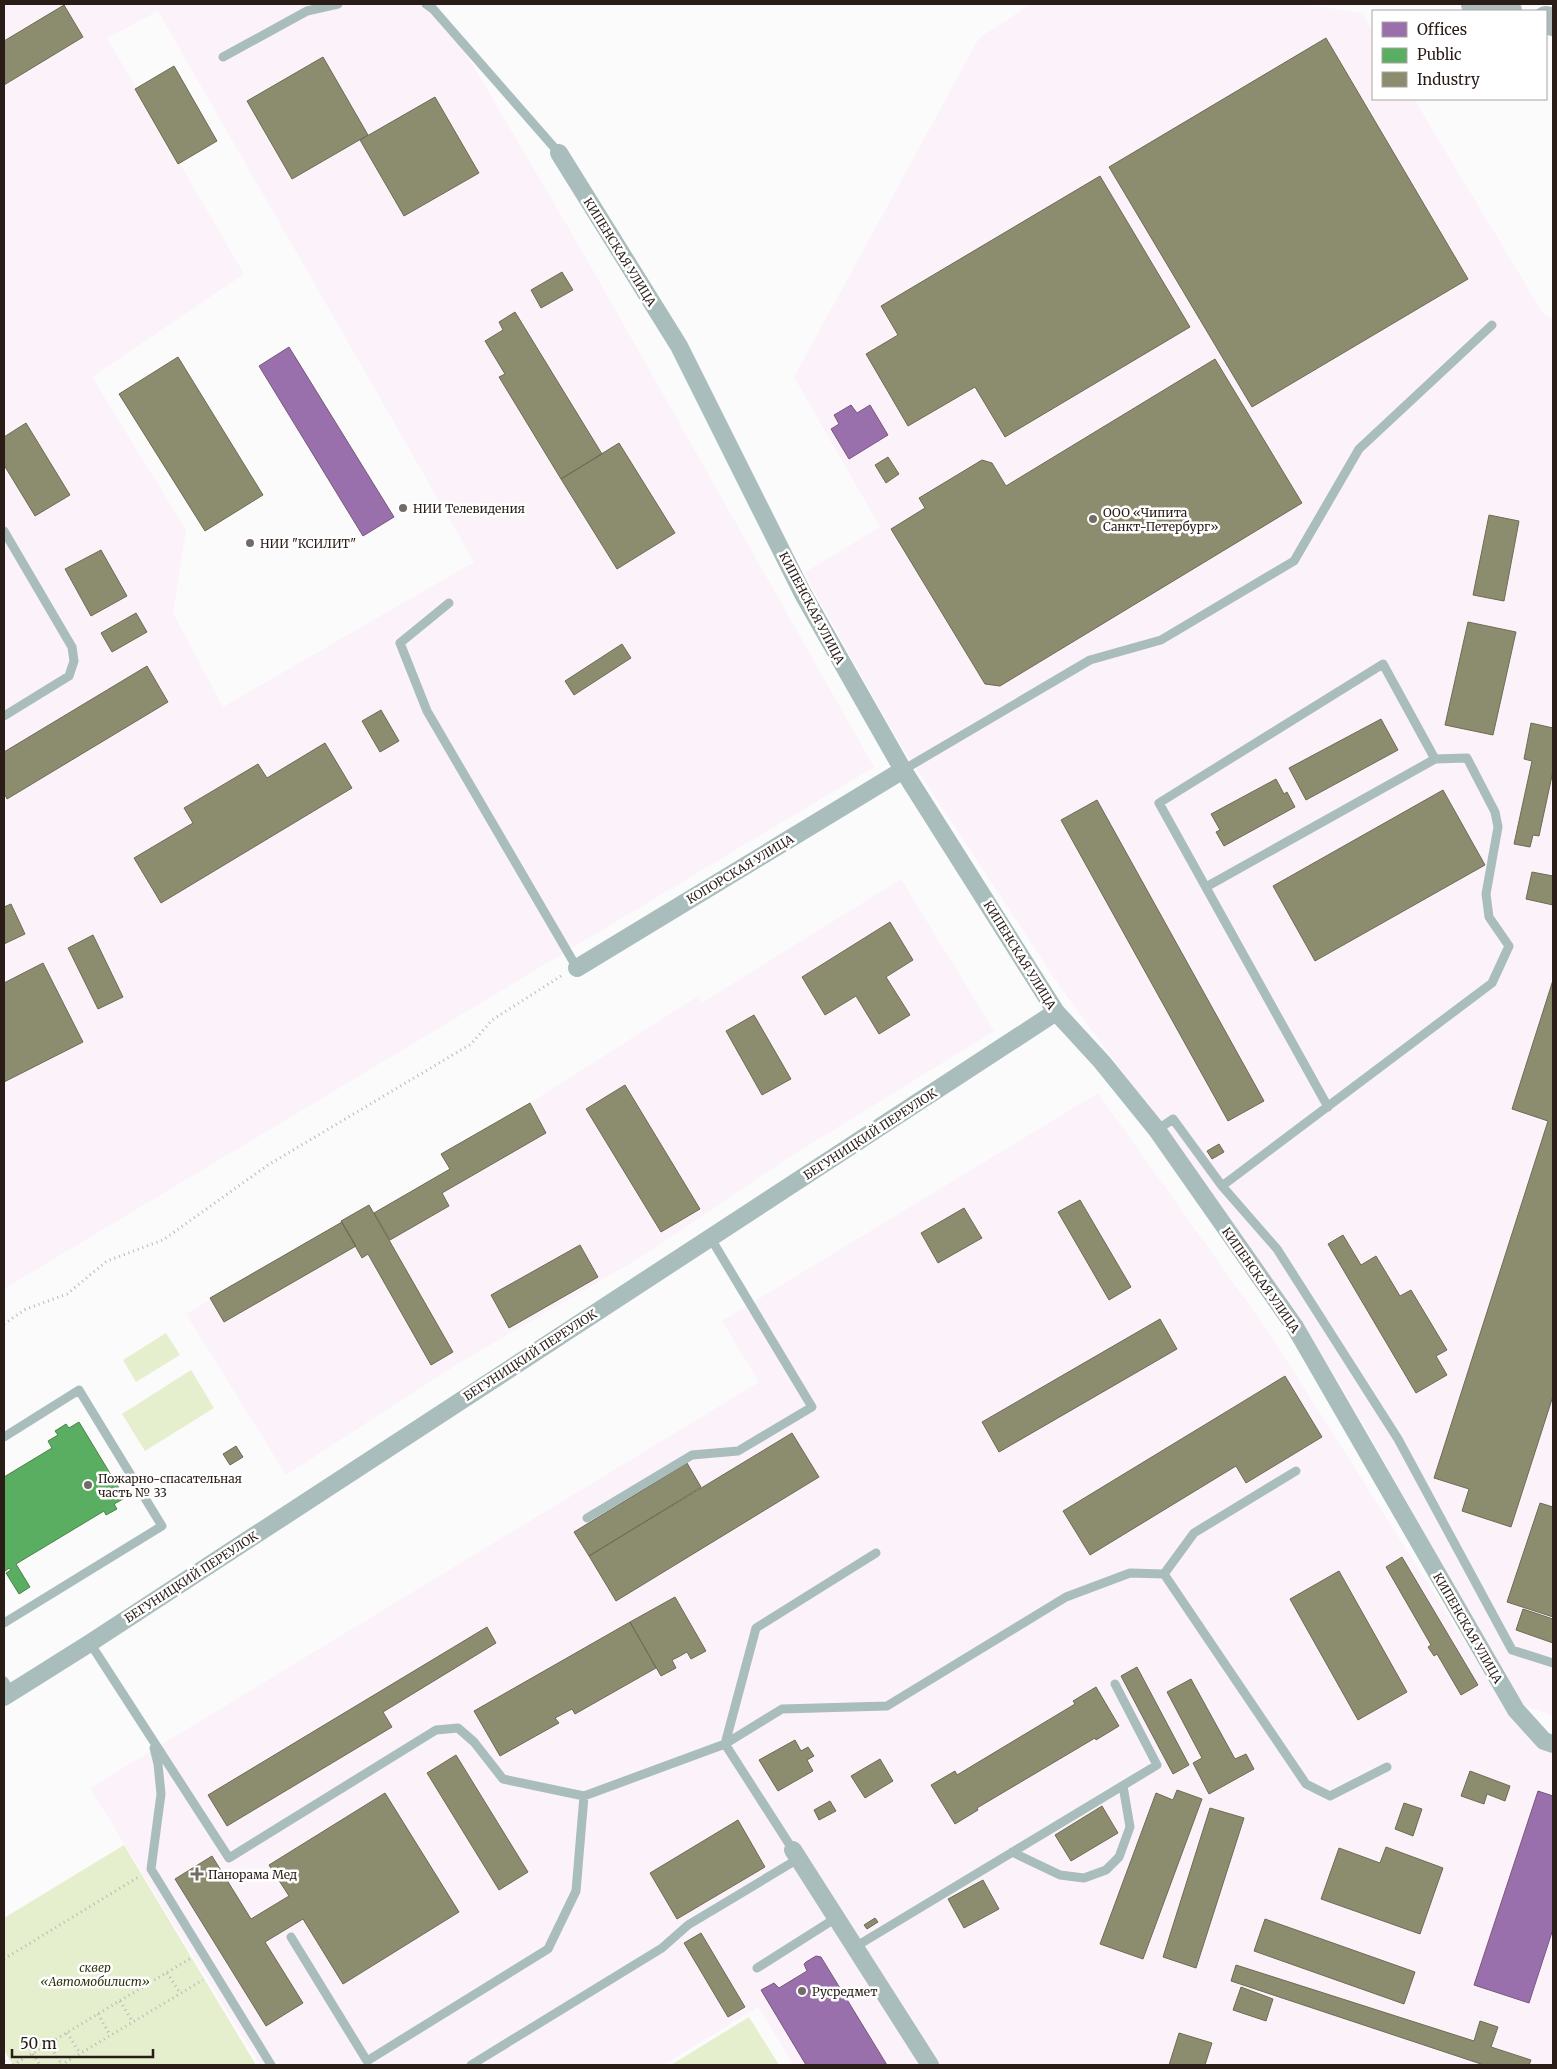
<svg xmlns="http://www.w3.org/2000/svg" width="1557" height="2069" viewBox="0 0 1557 2069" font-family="Merriweather,serif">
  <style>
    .industrial { fill: #fcf2f9; fill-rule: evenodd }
    .green { fill: #e6efcd }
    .offices { fill: #9970ab; stroke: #78577f }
    .public { fill: #5aae61; stroke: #4c824b }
    .industry { fill: #8c8c6e; stroke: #6f6b54 }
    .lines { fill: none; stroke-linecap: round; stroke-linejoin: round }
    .path { stroke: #b0bbba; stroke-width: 3; stroke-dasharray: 1 4; stroke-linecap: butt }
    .lane { stroke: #a8bdbc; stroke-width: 9 }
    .street { stroke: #a8bdbc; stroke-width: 18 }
    .highway { stroke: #adbbbb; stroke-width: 28 }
    .poi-dot { fill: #736b67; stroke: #fff; stroke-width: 2 }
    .labels { text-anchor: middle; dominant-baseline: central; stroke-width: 5; stroke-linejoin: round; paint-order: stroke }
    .street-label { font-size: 12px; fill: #2a1d18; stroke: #fff }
    .poi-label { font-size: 12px; fill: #2a1d18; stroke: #fff; text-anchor: start }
    .park-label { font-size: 12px; font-style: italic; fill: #2e360f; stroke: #fff }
  </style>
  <rect width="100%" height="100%" fill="#fbfbfb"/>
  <path class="industrial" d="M4 4H437L582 251 874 767 4 1289ZM158 11 474 562 223 707 173 613 186 530 92 377 244 274 107 38Z
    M1031 4H1302L1362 13 1373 31V99H1414L1543 313 1553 319V1716L1521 1704 1337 1379 1197 1174 1061 988 896 738 804 573 880 527 794 377 979 38Z
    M901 879 994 1031 793 1155 641 1257 459 1363 286 1475 186 1314 369 1205 374 1212 449 1169 441 1154 530 1103 698 996 702 1003Z
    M1098 1093 1270 1334 1518 1726 1553 1740V2065H794L758 2007 663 2065H260L90 1788 759 1382 722 1321Z"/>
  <path class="green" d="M166 1333 180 1355 136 1382 123 1360Z
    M191 1370 214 1408 145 1451 122 1414Z
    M124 1845 256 2065H13L4 2050V1918Z
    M749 2017 779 2065H671Z"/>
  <path class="offices" d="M289 347 394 517 363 536 259 366Z
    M851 405 857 413 870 405 888 435 849 459 831 429 839 424 834 415Z
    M1538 1791 1553 1796V1929L1529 2003 1474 1985Z
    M816 1956 821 1957 887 2065H806L761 1990 774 1983 779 1988 807 1971 804 1964 806 1962Z"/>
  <path class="public" d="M79 1422 125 1498 114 1504 117 1509 106 1515 104 1511 16 1564 30 1587 19 1594 6 1573 11 1570 9 1568 4 1572V1477L52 1448 48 1441 58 1435 55 1431 66 1424 69 1428Z"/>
  <path class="industry" d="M64 5 83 37 4 85V41Z
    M1326 38 1468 279 1252 407 1109 167Z
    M323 57 368 135 292 179 247 101Z
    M174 66 217 141 178 164 135 89Z
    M435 97 479 173 404 216 360 140Z
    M1100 176 1190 327 1005 437 975 387 908 426 866 354 898 335 881 306Z
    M562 272 573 290 541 308 531 290Z
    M515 312 602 454 561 479 499 377 505 374 485 341 503 330 499 322Z
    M178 357 263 495 205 531 119 394Z
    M1215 359 1302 503 1000 686 985 684 891 529 925 508 919 498 982 460 992 463 1006 486Z
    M26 423 70 495 35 516 4 465V437Z
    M619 443 675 533 617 569 561 479Z
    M888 457 899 474 886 483 875 465Z
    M1489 515 1519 521 1504 601 1473 595Z
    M101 550 127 596 91 616 65 569Z
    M136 613 147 632 112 652 101 633Z
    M1468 622 1516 632 1493 735 1445 725Z
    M622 644 631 658 574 695 565 681Z
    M147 666 168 702 7 799 4 793V752Z
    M381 710 399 741 380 752 362 721Z
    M1381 719 1398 750 1306 800 1289 768Z
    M1531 723 1553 728V771L1539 836 1533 835 1530 847 1514 844 1532 761 1524 759Z
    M325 743 352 788 161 903 134 858 193 823 184 808 258 764 267 778Z
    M1276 779 1284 794 1287 792 1295 807 1224 846 1216 832 1220 830 1211 814Z
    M1443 790 1485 865 1315 961 1273 886Z
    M1097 800 1264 1101 1228 1121 1061 820Z
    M1532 872 1553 876V905L1526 899Z
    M11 904 25 934 4 944V907Z
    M890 922 913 960 886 977 910 1015 879 1034 856 996 825 1015 802 977Z
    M93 935 123 997 98 1009 68 948Z
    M43 963 83 1042 4 1082V983Z
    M1553 980V1396L1511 1527 1462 1511 1469 1489 1434 1478 1548 1121 1512 1109Z
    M754 1015 791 1079 762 1095 726 1031Z
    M625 1085 700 1209 661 1232 586 1109Z
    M530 1103 546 1133 442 1193 449 1206 390 1240 374 1213 450 1169 441 1154Z
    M1219 1144 1224 1152 1212 1159 1207 1151Z
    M1080 1200 1131 1287 1109 1300 1058 1212Z
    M369 1205 453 1352 431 1365 368 1254 362 1258 341 1221Z
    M964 1208 982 1238 938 1263 921 1233Z
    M342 1222 356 1246 224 1322 210 1298Z
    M1343 1235 1361 1265 1376 1256 1400 1296 1411 1290 1447 1350 1436 1356 1447 1375 1416 1393 1328 1244Z
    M580 1245 598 1277 509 1328 491 1295Z
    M1160 1319 1177 1349 999 1452 982 1422Z
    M1285 1376 1322 1437 1246 1483 1236 1466 1090 1555 1063 1511Z
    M792 1433 819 1477 616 1601 589 1556Z
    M236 1446 243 1457 230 1465 223 1454Z
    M687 1463 701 1487 589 1556 574 1532Z
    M1540 1503 1553 1507V1617L1507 1602Z
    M1402 1557 1478 1685 1461 1695 1437 1654 1434 1656 1428 1647 1431 1645 1386 1567Z
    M1339 1571 1407 1692 1358 1720 1290 1599Z
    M675 1597 706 1651 691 1659 687 1652 680 1656 672 1660 676 1668 661 1676 630 1622Z
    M1523 1609 1553 1619V1643L1516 1630Z
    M630 1622 656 1668 575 1714 572 1709 555 1718 559 1723 500 1756 474 1711Z
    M487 1627 496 1643 383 1712 392 1727 227 1826 208 1795Z
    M1137 1667 1189 1765 1173 1774 1121 1676Z
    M1191 1679 1235 1759 1246 1754 1254 1769 1209 1794 1193 1763 1202 1758 1167 1692Z
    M1096 1687 1119 1726 1096 1740 1095 1738 977 1808 978 1810 955 1824 931 1785 955 1771 957 1775 1075 1704 1073 1701Z
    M795 1740 801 1751 808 1747 814 1756 807 1760 813 1771 778 1791 759 1760Z
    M456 1755 528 1872 499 1890 427 1773Z
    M880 1759 893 1781 865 1798 851 1776Z
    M1470 1771 1510 1786 1505 1801 1487 1794 1484 1804 1461 1796Z
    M1177 1790 1202 1799 1143 1959 1100 1944 1156 1793 1173 1800Z
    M385 1793 459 1912 343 1984 303 1919 265 1942 303 2003 266 2026 175 1879 212 1856 251 1919 289 1896 269 1865Z
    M830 1801 836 1811 819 1820 814 1810Z
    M1404 1803 1422 1809 1413 1836 1395 1829Z
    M1102 1806 1118 1833 1071 1861 1055 1835Z
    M1210 1808 1244 1818 1196 1968 1163 1957Z
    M738 1820 765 1867 677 1919 650 1873Z
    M1386 1847 1443 1868 1420 1934 1321 1899 1339 1848 1380 1863Z
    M983 1880 999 1909 964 1928 948 1899Z
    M875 1918 878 1922 867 1929 864 1925Z
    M1265 1919 1415 1972 1404 2004 1254 1951Z
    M701 1933 745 2007 728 2017 684 1943Z
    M1236 1965 1474 2041 1480 2021 1498 2027 1491 2047 1531 2060 1529 2065H1484L1231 1981Z
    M1241 1987 1273 1999 1266 2021 1233 2010Z
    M1179 2033 1212 2043 1205 2065H1169Z"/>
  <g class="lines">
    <path class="path" d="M4 1324 26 1309 67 1294 107 1261 163 1240 268 1165 471 1044 492 1020 561 976
      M4 1959 140 1876
      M167 1973 180 1993
      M120 2001 133 2022
      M98 2014 110 2035
      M67 2033 80 2053
      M49 2044 62 2065
      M33 2054 40 2065
      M4 2061 6 2065
      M13 2065 191 1958
      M61 2065 203 1980"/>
    <path class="lane" d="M426 4 433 9 559 153
      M223 57 307 11 338 4
      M4 531 72 647 74 661 69 676 4 716
      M449 603 400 643 427 711 577 968
      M903 770 1090 660 1161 640 1294 561 1359 449 1492 325
      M1206 887 1435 759
      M1157 1130 1173 1119 1222 1186 1277 1249 1398 1439 1512 1650 1553 1663
      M1222 1186 1492 983 1509 946 1489 917 1486 894 1498 827 1495 812 1467 758 1435 759 1383 664 1159 803 1328 1107
      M4 1437 79 1390 162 1526 4 1623
      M587 1518 692 1455 738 1451 812 1407 710 1237
      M1164 1574 1194 1533 1296 1471
      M90 1643 229 1858 436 1730 458 1728 474 1742 503 1779 584 1796 725 1744 782 1709 887 1706 1066 1597 1130 1573 1164 1574 1306 1784 1330 1796 1387 1767
      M4 1681 11 1692
      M154 1748 158 1764 161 1794 151 1869 271 2065
      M793 1850 725 1744 756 1628 876 1553
      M1012 1852 1060 1875 1084 1878 1106 1870 1119 1857 1130 1827 1123 1786
      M291 1937 367 2061 548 1949 576 1891 584 1796
      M855 1947 1157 1765 1115 1684
      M757 1968 836 1918
      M471 2065 662 1948 688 1925 798 1859"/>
    <path class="street" d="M559 153 679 346 803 594 903 770 1056 1012 1102 1062 1157 1130 1295 1327 1516 1710 1544 1741 1553 1744
      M577 968 903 770
      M4 1697 90 1643 1056 1012
      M793 1850 930 2065"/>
    <path class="highway" d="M1475 4 1508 11
      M1546 20 1553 22"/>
  </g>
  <g class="poi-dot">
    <circle cx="403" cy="508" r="5"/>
    <circle cx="1093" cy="519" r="5"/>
    <circle cx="250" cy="543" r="5"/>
    <circle cx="88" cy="1485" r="5"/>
    <path d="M194.5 1866.5h5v5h5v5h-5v5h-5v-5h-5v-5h5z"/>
    <circle cx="802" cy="1991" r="5"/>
  </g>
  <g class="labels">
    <g class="street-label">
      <text transform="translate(620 252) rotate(58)">КИПЕНСКАЯ УЛИЦА</text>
      <text transform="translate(812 608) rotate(62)">КИПЕНСКАЯ УЛИЦА</text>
      <text transform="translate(740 869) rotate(-31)">КОПОРСКАЯ УЛИЦА</text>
      <text transform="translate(1020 955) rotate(58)">КИПЕНСКАЯ УЛИЦА</text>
      <text transform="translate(870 1134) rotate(-33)">БЕГУНИЦКИЙ ПЕРЕУЛОК</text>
      <text transform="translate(1261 1280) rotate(55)">КИПЕНСКАЯ УЛИЦА</text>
      <text transform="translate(530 1355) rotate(-33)">БЕГУНИЦКИЙ ПЕРЕУЛОК</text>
      <text transform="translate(191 1577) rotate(-33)">БЕГУНИЦКИЙ ПЕРЕУЛОК</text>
      <text transform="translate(1468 1628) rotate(60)">КИПЕНСКАЯ УЛИЦА</text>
    </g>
    <g class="poi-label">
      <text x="413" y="508">НИИ Телевидения</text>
      <text x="1103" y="512">ООО «Чипита<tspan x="1103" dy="14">Санкт-Петербург»</tspan></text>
      <text x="260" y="543">НИИ "КСИЛИТ"</text>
      <text x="98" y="1478">Пожарно-спасательная<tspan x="98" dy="14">часть № 33</tspan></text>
      <text x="208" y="1874">Панорама Мед</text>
      <text x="812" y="1991">Русредмет</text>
    </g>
    <g class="park-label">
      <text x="95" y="1967">сквер<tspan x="95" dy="14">«Автомобилист»</tspan></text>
    </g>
  </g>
  <rect width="1557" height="2069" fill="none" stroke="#2a1d18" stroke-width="10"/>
  <rect x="1372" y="10" width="175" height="90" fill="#ffffff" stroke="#aaa5a3"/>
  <rect x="1382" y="22" width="25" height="15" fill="#9970ab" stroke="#aaa5a3"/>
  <text x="1417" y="35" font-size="15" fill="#2a1d18">Offices</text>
  <rect x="1382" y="48" width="25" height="15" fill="#5aae61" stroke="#aaa5a3"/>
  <text x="1417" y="60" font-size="15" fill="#2a1d18">Public</text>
  <rect x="1382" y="72" width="25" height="15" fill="#8c8c6e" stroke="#aaa5a3"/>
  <text x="1417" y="85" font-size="15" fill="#2a1d18">Industry</text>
  <path d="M12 2049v8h141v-8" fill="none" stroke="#2a1d18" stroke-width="2.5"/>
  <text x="20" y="2049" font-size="15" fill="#2a1d18" stroke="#ffffff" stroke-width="4" paint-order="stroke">50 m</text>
</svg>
